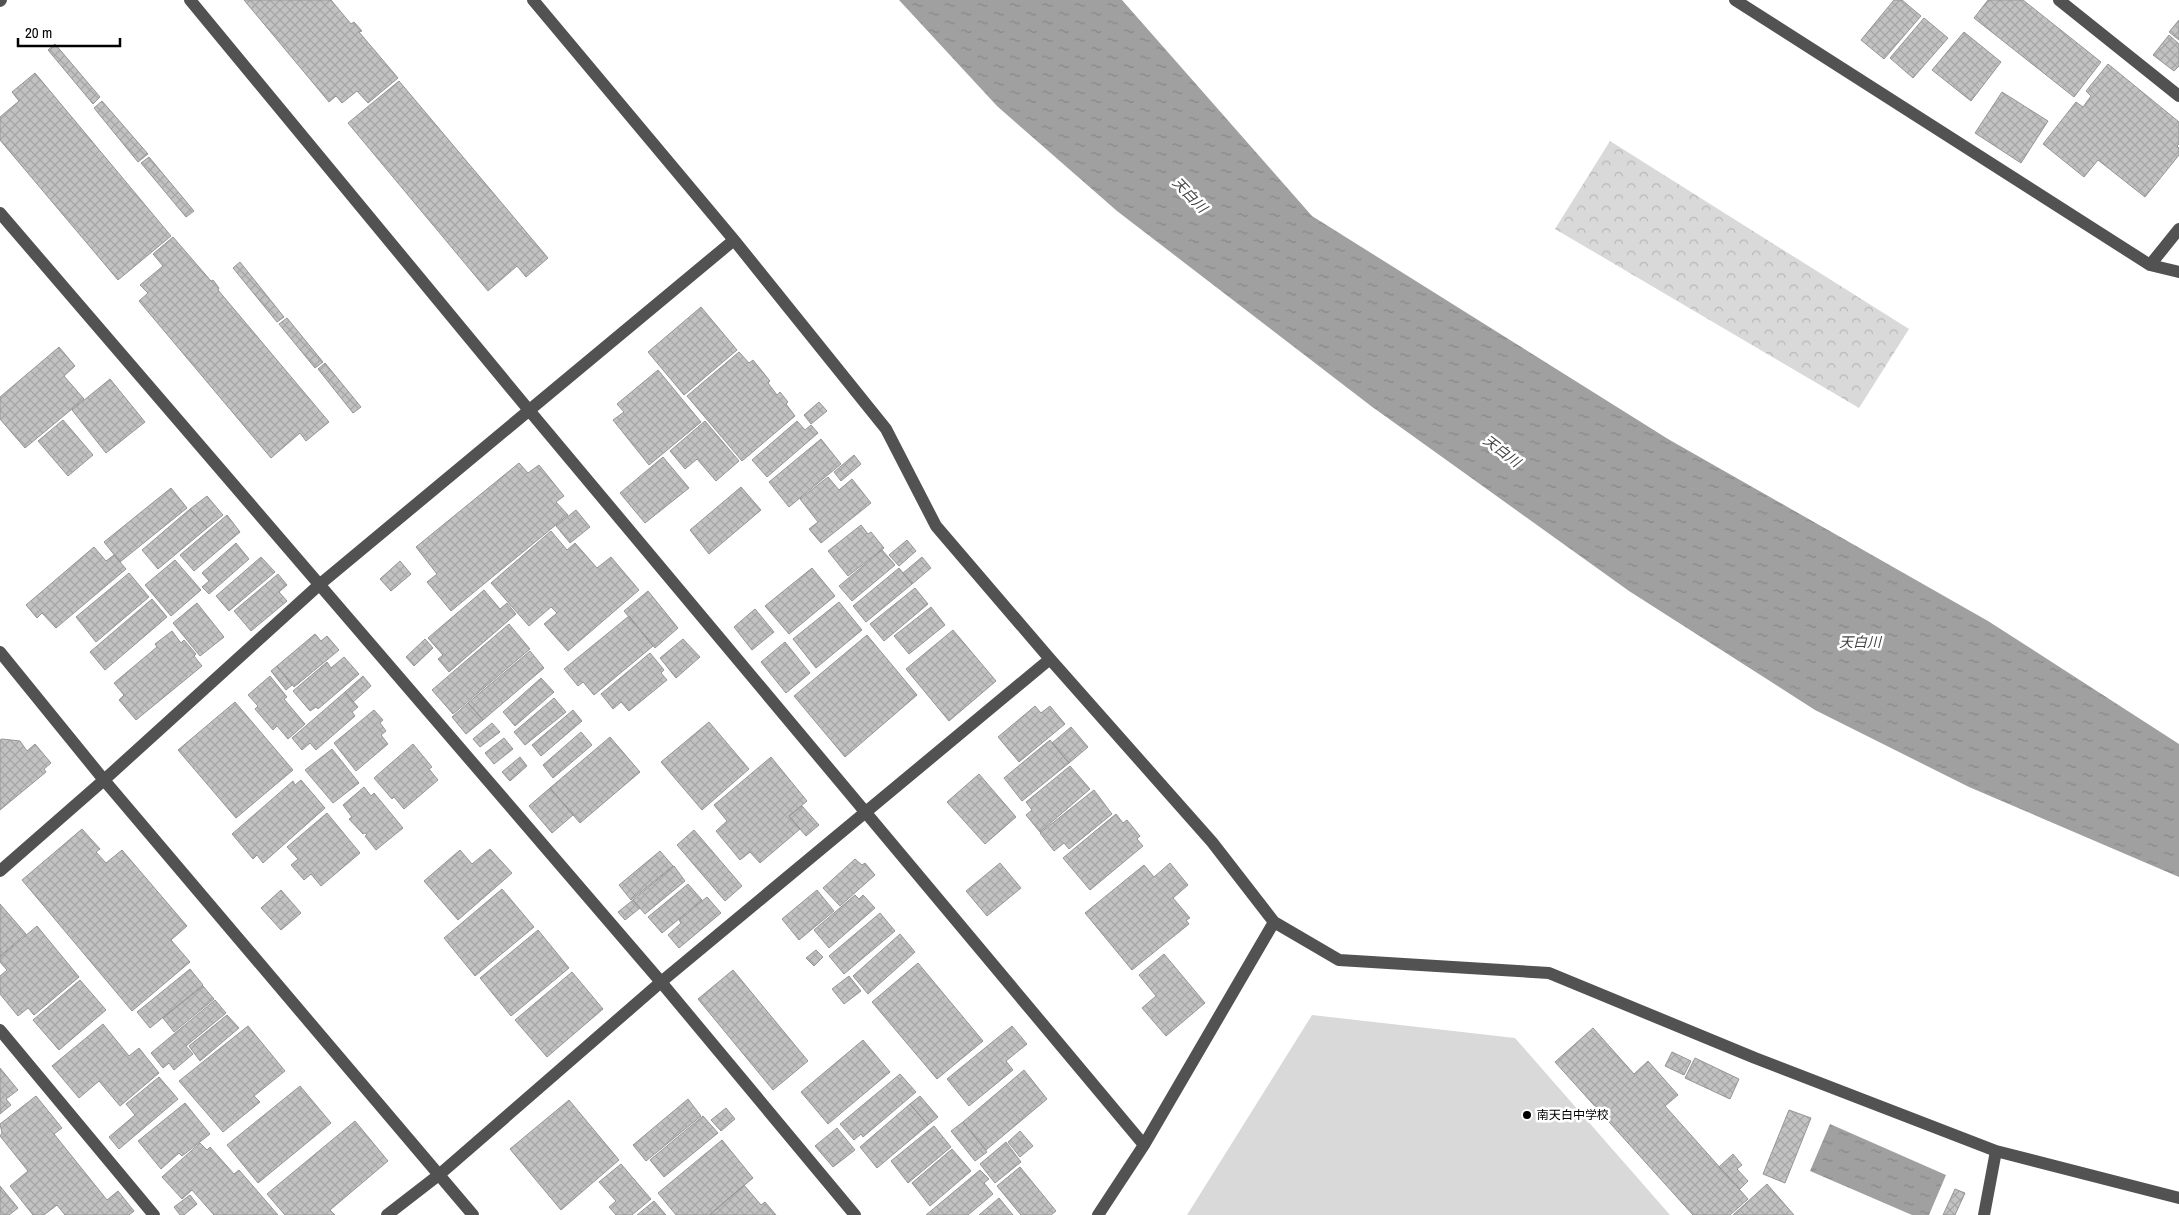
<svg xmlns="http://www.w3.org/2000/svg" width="2179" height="1215" viewBox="0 0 2179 1215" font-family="'Archivo Narrow','Noto Sans JP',sans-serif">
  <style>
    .park { fill: url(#park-crowns) }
    .pitch { fill: #d9d9d9 }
    .water { fill: url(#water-ripples) }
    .building { fill: url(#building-cross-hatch); stroke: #969696 }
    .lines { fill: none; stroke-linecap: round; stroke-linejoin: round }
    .minor { stroke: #525252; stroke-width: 12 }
    .poi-dot { fill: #000; stroke: #fff; stroke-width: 2 }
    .labels { text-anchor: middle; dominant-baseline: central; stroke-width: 5; stroke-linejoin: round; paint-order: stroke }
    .poi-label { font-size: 12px; fill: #000; stroke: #fff; text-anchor: start }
    .water-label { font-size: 14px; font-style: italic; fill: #414141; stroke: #fff }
  </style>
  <defs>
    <pattern id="park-crowns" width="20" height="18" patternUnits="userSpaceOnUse" patternTransform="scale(1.25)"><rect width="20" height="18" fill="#d9d9d9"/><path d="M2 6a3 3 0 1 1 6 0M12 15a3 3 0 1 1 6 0" fill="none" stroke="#b8b8b8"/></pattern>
    <pattern id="water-ripples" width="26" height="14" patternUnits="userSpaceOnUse" patternTransform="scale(1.25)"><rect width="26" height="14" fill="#a0a0a0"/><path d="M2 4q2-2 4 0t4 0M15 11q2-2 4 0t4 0" fill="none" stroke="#888"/></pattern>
    <pattern id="building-cross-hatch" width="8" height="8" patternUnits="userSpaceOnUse" patternTransform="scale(1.25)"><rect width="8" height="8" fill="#c2c2c2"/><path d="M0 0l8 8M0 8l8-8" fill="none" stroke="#a5a5a5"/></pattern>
  </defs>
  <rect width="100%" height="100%" fill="#fff"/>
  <path class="park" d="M1610 141 1909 329 1859 408 1555 229Z"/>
  <path class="pitch" d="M1312 1015 1515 1038 1670 1215H1187Z"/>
  <path class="water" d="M899 0H1122L1312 216 1668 439 1988 621 2179 744V877L1969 787 1815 710 1629 591 1371 406 1117 211 997 106Z
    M1830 1124 1946 1175 1929 1215H1912L1810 1171Z"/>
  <path class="building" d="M244 0H331L351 24 354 22 362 31 359 32 398 78 368 103 357 91 342 103 336 96 329 102Z
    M1894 0H1902L1921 16 1884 59 1861 40Z
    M1988 0H2023L2101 62 2074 97 1974 18Z
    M1924 18 1948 38 1913 78 1890 58Z
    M2179 20V40L2169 32Z
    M1964 32 2001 62 1971 101 1932 70Z
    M2169 35 2179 44V66L2174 71 2153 55Z
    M55 44 100 97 93 104 48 50Z
    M2108 64 2179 122V144L2177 146 2179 148V155L2145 197 2098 160 2084 177 2043 144 2076 102 2083 107 2091 96 2086 91Z
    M35 73 171 236 118 280 0 140V117L19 101 12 92Z
    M399 81 548 258 526 277 517 266 488 291 348 123Z
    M2002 92 2048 121 2021 163 1975 133Z
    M102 101 148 154 138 162 94 108Z
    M149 157 194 211 186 217 141 163Z
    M173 237 211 281 213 280 219 288 218 290 329 422 306 441 300 433 271 458 139 301 148 293 140 285 163 266 153 254Z
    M240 262 284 317 277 322 233 268Z
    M701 307 737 350 684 395 648 352Z
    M287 318 323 362 315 368 279 324Z
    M59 347 75 366 64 376 84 399 25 448 0 419V397Z
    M739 352 749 363 753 360 770 381 768 383 777 395 780 392 788 402 786 404 795 416 742 461 687 396Z
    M325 363 361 407 353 413 318 369Z
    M658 370 701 422 649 465 613 420 624 412 617 404Z
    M110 379 145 422 106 453 72 410Z
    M819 402 827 411 811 424 804 415Z
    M63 420 93 455 68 476 38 441Z
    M705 421 739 461 716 481 697 459 685 469 670 451Z
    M797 421 805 430 811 425 818 433 767 477 752 460Z
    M821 439 841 464 789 507 769 482Z
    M854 455 861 464 841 481 834 472Z
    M663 457 689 488 645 523 620 493Z
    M519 463 528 473 539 465 564 496 556 502 568 515 451 611 427 582 437 574 416 547Z
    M828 477 839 490 852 479 871 503 821 543 809 529 818 522 800 499Z
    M741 487 761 510 709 554 690 530Z
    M171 488 187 508 120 562 104 542Z
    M207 496 223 515 207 528 190 509Z
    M190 509 207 528 158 569 142 550Z
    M576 510 590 527 570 543 556 526Z
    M227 515 240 532 194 571 180 555Z
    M861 525 868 534 871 532 884 548 848 576 828 551Z
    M551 531 567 550 575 543 597 568 611 557 639 590 568 651 544 624 557 613 551 607 529 626 491 583Z
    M907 540 916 551 899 566 889 555Z
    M236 543 249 559 209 594 202 587 209 581 202 573Z
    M94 547 106 561 114 555 126 569 56 628 42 613 37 618 26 605Z
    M882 550 895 565 852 601 839 586Z
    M261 557 275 572 229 611 216 596Z
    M922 557 931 568 912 584 903 573Z
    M175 560 201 590 171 616 145 585Z
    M400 561 411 574 391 591 380 579Z
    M812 568 835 596 789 634 765 606Z
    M899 568 912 584 866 622 853 606Z
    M129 573 149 597 96 642 76 617Z
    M278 574 287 585 279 592 287 601 251 631 234 611Z
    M915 588 928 604 884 641 870 624Z
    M484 590 500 609 507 603 516 614 449 672 438 659 443 655 428 638Z
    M648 591 678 628 655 648 624 611Z
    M152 599 167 617 105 670 90 652Z
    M839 602 862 630 816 668 793 639Z
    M197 603 224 637 200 656 173 623Z
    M931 607 945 625 909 654 894 636Z
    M755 609 774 632 752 650 734 627Z
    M629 616 653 646 594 695 583 682 578 686 564 669Z
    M509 624 530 649 453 714 432 690Z
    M953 630 996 681 949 721 906 669Z
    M172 631 181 643 184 640 196 654 194 656 202 666 136 720 119 700 124 695 114 683 157 647 155 644Z
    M315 634 321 641 327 636 339 650 294 687 277 666Z
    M867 635 917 695 845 757 794 696Z
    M425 639 433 648 414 666 406 657Z
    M683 639 700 657 676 678 660 658Z
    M785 642 810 673 786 693 761 662Z
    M530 651 544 668 483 720 468 703Z
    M650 653 664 670 661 673 667 680 629 711 621 702 613 709 601 694Z
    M344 657 359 674 318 709 316 707 310 711 293 691 327 662 331 668Z
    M277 666 292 685 286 690 271 671Z
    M270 676 287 697 284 699 305 724 288 739 277 726 273 730 255 709 258 706 248 695Z
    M363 676 371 686 353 702 345 692Z
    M541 678 554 692 515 726 503 712Z
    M345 692 358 707 352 712 355 716 316 750 310 743 302 750 292 738Z
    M554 698 566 712 525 745 514 732Z
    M235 702 293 770 236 818 178 750Z
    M468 703 483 720 466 734 452 717Z
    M1035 706 1041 713 1050 706 1065 724 1019 762 998 737Z
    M374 710 383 720 380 723 386 731 381 735 388 744 356 771 334 743Z
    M573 710 582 721 541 756 532 745Z
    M709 722 749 769 702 810 661 762Z
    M492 723 500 732 480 747 473 739Z
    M1071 727 1088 747 1069 763 1052 743Z
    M581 732 592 745 553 778 543 765Z
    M610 737 640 772 580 823 550 788Z
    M504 738 513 749 494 764 485 753Z
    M2 739 20 741 27 751 35 744 51 763 44 769 46 772 0 810V740Z
    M1050 740 1069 763 1022 801 1004 778Z
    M413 744 432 767 429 769 438 780 404 809 394 797 392 799 374 778Z
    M332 749 359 783 333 803 305 770Z
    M520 757 527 766 510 781 502 772Z
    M771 757 807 801 789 816 800 829 760 863 750 852 740 860 716 831 727 821 714 805Z
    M1070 766 1090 789 1040 832 1026 815 1032 810 1026 802Z
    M979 774 1016 817 985 844 947 802Z
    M301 780 325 808 263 863 257 855 253 859 232 834 293 781 295 785Z
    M364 787 371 796 374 793 403 828 376 850 365 836 367 834 365 833 363 834 349 819 352 817 343 805Z
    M550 788 573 815 552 833 529 806Z
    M1094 790 1112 814 1069 849 1064 843 1054 851 1040 833Z
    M802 806 819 825 806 836 789 816Z
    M327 813 360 853 321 886 311 874 304 880 291 865 298 859 287 847Z
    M1116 814 1123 823 1127 820 1140 836 1137 839 1143 846 1090 890 1063 858Z
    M82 829 100 849 96 852 106 863 122 850 187 926 171 940 190 962 132 1011 22 880Z
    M694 830 742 886 725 901 677 845Z
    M490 849 512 873 458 920 424 881 460 850 472 864Z
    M660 851 673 866 631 900 619 885Z
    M855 859 862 865 865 863 875 875 840 906 823 888Z
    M1000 863 1021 888 987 916 966 891Z
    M1170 863 1188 885 1173 898 1190 918 1186 920 1189 924 1132 970 1085 913 1144 865 1154 877Z
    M674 866 685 881 645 914 633 900Z
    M688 884 702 900 662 933 648 917Z
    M502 889 534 927 475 976 444 938Z
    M281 890 301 913 281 930 261 908Z
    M817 890 834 911 799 940 782 919Z
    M855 895 859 899 863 895 875 908 829 948 814 930Z
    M707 897 721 913 679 948 668 935 681 923 679 920Z
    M633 900 640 908 625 920 618 912Z
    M0 904 26 934 0 956Z
    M880 913 895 931 844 974 829 956Z
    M37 926 79 977 34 1015 28 1008 18 1016 0 994V976L7 970 0 962V957Z
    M538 930 569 968 511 1016 480 978Z
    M900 934 915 952 868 994 853 976Z
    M816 950 823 957 814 966 806 958Z
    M1164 954 1205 1003 1166 1036 1142 1008 1156 996 1139 975Z
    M918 963 983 1041 937 1079 872 1002Z
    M190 969 203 985 150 1028 137 1012Z
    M733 970 808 1061 773 1090 698 999Z
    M572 972 603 1009 547 1057 515 1020Z
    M849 976 861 991 844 1004 832 989Z
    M80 980 106 1010 59 1050 33 1020Z
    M203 986 214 999 174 1032 163 1018Z
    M215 1000 226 1013 186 1046 193 1054 174 1070 169 1063 163 1068 151 1053Z
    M227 1015 239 1028 200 1061 189 1046Z
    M103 1024 129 1056 139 1048 159 1073 120 1106 99 1081 79 1098 52 1066Z
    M248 1026 285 1071 254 1096 260 1102 223 1132 179 1081Z
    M1012 1026 1027 1044 1006 1061 1013 1070 969 1106 947 1079Z
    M1593 1028 1634 1074 1648 1061 1678 1095 1665 1106 1748 1199 1730 1215H1693L1555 1062Z
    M863 1040 890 1072 828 1124 801 1092Z
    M1672 1052 1691 1061 1684 1075 1665 1066Z
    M1695 1058 1739 1079 1730 1099 1685 1078Z
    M0 1068 18 1090 6 1099 11 1105 0 1114Z
    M1024 1070 1047 1099 986 1150 963 1122Z
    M900 1074 916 1092 863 1137 861 1134 854 1140 840 1124Z
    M159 1077 178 1099 119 1149 109 1137 135 1115 126 1104Z
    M300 1086 331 1123 258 1183 227 1145Z
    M36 1096 62 1128 54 1134 107 1200 118 1191 134 1211 129 1215H65L57 1205 44 1215H33L10 1186 28 1171 0 1136 2 1133 0 1124Z
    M920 1096 938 1117 928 1125 910 1104Z
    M688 1099 701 1116 646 1161 633 1145Z
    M569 1100 619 1160 561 1210 510 1149Z
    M185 1103 210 1134 182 1156 179 1153 161 1169 138 1141Z
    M910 1104 928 1125 877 1168 860 1147Z
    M726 1108 735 1119 721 1131 711 1120Z
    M1789 1110 1811 1118 1785 1183 1763 1174Z
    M703 1116 718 1133 664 1177 650 1160Z
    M355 1121 388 1161 330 1210 335 1215H285L267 1194Z
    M963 1122 987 1152 975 1161 951 1131Z
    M934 1126 951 1147 908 1183 891 1161Z
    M837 1128 855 1150 833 1167 815 1146Z
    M1020 1131 1033 1146 1020 1157 1008 1142Z
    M722 1140 753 1178 709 1215H676L658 1193Z
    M1006 1142 1021 1162 995 1183 980 1164Z
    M200 1143 207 1150 210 1147 234 1174 239 1170 278 1215H214L192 1190 182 1199 162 1177Z
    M952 1149 971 1171 930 1206 912 1183Z
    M1733 1154 1742 1165 1737 1169 1748 1181 1740 1189 1719 1167Z
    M621 1164 651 1199 632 1215H616L609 1207 616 1201 599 1182Z
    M1020 1167 1056 1211 1051 1215H1021L997 1186Z
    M980 1170 989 1179 984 1183 993 1194 968 1215H926Z
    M1767 1184 1794 1215H1733Z
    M744 1185 761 1205 765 1202 776 1215H710Z
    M0 1186 18 1208 9 1215H0Z
    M1955 1189 1965 1193 1955 1215H1943Z
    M190 1195 197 1204 184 1215H180L174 1207Z
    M999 1198 1013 1215H979Z
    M654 1201 666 1215H637Z"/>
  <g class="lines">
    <path class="minor" d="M190 0 528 409 1144 1145
      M533 0 734 240 886 429 936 526 1050 659 1212 842 1274 922 1144 1145 1098 1215
      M1735 0 2150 265 2179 272
      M2059 0 2179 96
      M0 1 1 0
      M0 213 661 982 855 1215
      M2150 265 2179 229
      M0 652 104 780 473 1215
      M0 871 104 780 319 585 734 240
      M1274 922 1339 960 1549 973 1755 1058 1996 1151 1984 1215
      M0 1030 154 1215
      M1996 1151 2179 1198
      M387 1215 440 1174 661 982 1050 659"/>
  </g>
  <circle class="poi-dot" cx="1527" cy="1115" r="5"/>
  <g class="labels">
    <g class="poi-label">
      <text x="1537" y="1115">南天白中学校</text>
    </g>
    <g class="water-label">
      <text transform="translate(1190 195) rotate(46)">天白川</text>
      <text transform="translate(1502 451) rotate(37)">天白川</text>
      <text x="1860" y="642">天白川</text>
    </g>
  </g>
  <path d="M18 38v8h102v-8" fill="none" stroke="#000000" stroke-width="2.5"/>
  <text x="25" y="38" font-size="15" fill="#000000" stroke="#ffffff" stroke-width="4" paint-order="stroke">20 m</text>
</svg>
